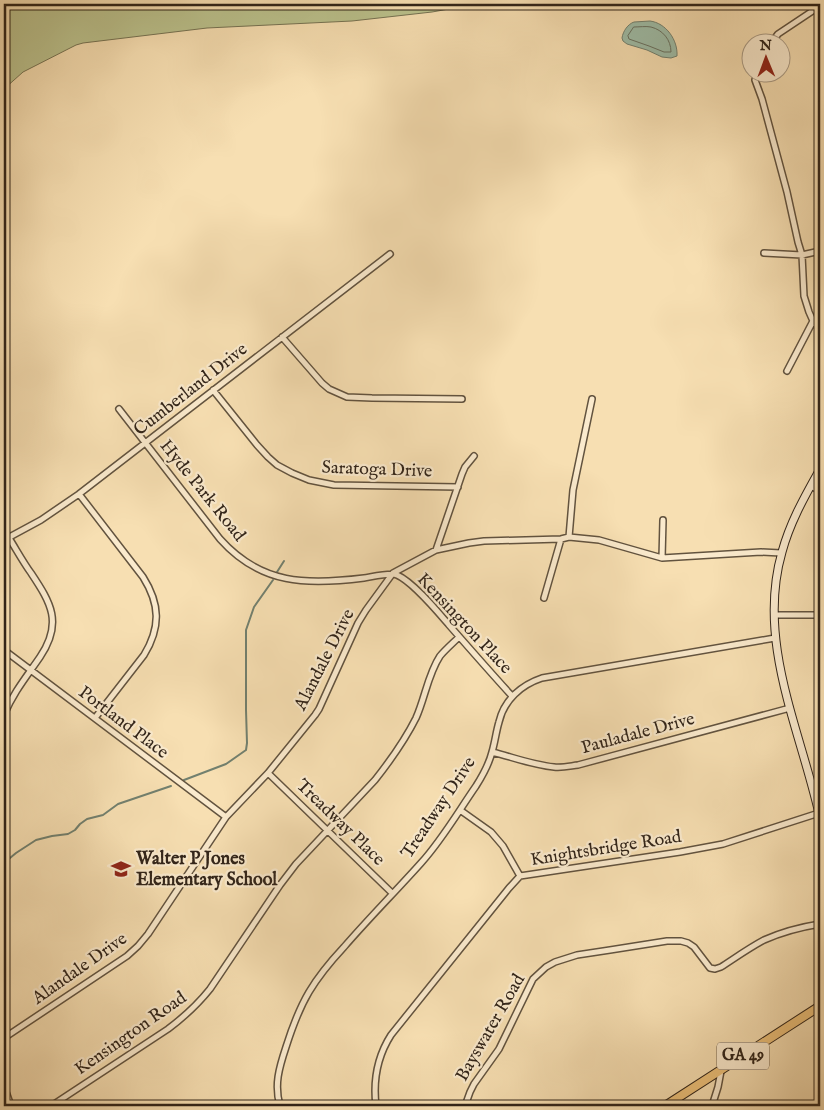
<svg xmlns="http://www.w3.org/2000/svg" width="824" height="1110" viewBox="0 0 824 1110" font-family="'IM FELL English',serif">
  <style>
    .green { fill: #bbc28d; stroke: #767353 }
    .water { fill: #9ebda8; stroke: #72806f }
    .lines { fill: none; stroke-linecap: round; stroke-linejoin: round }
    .shore { stroke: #687060; stroke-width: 1 }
    .stream { stroke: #72806f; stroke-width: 2 }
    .street-casing { stroke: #62533f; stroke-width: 8 }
    .secondary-casing { stroke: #312419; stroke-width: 9 }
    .primary-casing { stroke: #312419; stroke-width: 10 }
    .street { stroke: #faeacd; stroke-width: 5 }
    .secondary { stroke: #faeacd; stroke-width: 7 }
    .primary { stroke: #ecc079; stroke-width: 8 }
    .labels { text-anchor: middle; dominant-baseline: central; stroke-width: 4.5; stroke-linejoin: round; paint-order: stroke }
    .shield { fill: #faeacd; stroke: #6d5f4f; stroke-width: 1 }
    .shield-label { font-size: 16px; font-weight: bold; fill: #312419 }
    .street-label { font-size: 18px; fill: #312419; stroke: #faeacd }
    .poi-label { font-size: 18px; font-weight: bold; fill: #312419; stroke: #faeacd; text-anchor: start }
  </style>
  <rect width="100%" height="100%" fill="#f7dfb2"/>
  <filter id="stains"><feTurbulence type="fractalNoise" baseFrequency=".004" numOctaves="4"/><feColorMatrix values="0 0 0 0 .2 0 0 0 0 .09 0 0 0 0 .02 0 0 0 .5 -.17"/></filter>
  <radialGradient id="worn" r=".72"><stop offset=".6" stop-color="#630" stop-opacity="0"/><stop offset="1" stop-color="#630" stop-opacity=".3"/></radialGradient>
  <path class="green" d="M4 4H477L432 12 352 21 207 28 83 43 76 45 23 72 4 89Z"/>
  <path class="water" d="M634 22C639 22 645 21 650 21 666 23 678 40 677 56L671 58 662 57 647 50 627 44 623 41 622 38C623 31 628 24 634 22Z"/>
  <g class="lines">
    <path class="shore" d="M634 27C639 27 646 26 651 27 663 30 671 40 671 52H664L649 46 629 39 628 36Z"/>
    <path class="stream" d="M87 4 90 5 117 4
      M277 572 284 561
      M184 780 226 764 246 750 247 743 246 710V630L254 607 273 580
      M4 863 16 853 36 840 52 836 68 834 75 830 80 824 87 819 103 815 118 804 171 786"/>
    <defs>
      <path id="street" d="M772 42 778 34 820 6
        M757 72 755 80 762 99 787 192 798 242 802 255 804 296 809 312 813 321 820 330
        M764 253 802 255 820 251
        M282 337 322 383 329 389 347 397 372 398 462 399
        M787 371 813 321
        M213 390 257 445 268 457 277 465 292 473 309 480 334 485 458 487
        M119 409 220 539C261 585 307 585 364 578 371 577 392 572 397 575 413 582 437 611 449 625 470 649 491 673 512 696
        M811 486 820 491
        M79 494 143 577C160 604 161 627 144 655L95 718
        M569 537 573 490 592 399
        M4 540 41 520 79 494 390 254
        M436 550 462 474 465 467 474 456
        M662 558 663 520
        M544 598 561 539
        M774 615H820
        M4 650 226 817
        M4 715C13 693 27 676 40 657 63 623 51 603 31 573 23 562 16 549 9 538
        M492 752C512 757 533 765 554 767 562 768 570 766 578 765L790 708
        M268 773 392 893
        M460 810 491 832 503 846 520 876
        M4 1038 127 956 138 946 148 934 226 817 268 773 315 715 319 709 358 623 366 610 393 573 436 550 469 543 484 541 561 539 569 537 599 540 662 558 761 552 781 553
        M4 1086 11 1106
        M51 1106 168 1029C184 1017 198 1004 210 989L280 885 296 864 375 780C390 761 405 740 416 718 425 698 428 674 440 656 446 649 453 643 459 637
        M280 1106C274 1085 279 1068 286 1047 292 1028 299 1009 309 992 319 975 331 961 344 947 369 918 396 891 421 863 442 840 458 812 476 786 483 775 489 764 492 752 495 742 496 732 499 722 504 700 521 685 542 678L775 638
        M376 1106C373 1081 377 1057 391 1035L509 888 520 876 680 852 723 844 819 813
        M465 1106 470 1092 474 1084 499 1049 533 979 546 967 555 962 577 955 610 950 667 941H681L688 943 694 947 710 968 715 969 721 967C735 958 749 948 764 940 782 932 801 927 820 924
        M712 1106 718 1087 721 1071"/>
      <path id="secondary" d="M820 469C805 496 790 522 782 552 756 642 801 731 820 818"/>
      <path id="primary" d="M665 1106 820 1006"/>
    </defs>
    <use href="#street" class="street-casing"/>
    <use href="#secondary" class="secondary-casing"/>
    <use href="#primary" class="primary-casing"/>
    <use href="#street" class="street"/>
    <use href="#secondary" class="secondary"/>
    <use href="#primary" class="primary"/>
  </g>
  <defs>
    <symbol id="school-bare" viewBox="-9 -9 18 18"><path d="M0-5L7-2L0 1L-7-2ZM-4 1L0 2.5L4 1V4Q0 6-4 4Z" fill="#8f2418" stroke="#faeacd" stroke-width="2.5" paint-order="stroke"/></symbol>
  </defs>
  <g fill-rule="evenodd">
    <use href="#school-bare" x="107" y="855" width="28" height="28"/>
  </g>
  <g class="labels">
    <rect class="shield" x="717" y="1042.5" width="52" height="27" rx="4"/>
    <g class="shield-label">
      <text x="743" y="1056">GA 49</text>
    </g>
    <g class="street-label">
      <text transform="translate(191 390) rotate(-38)">Cumberland Drive</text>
      <text transform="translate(377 470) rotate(2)">Saratoga Drive</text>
      <text transform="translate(202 491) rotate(51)">Hyde Park Road</text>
      <text transform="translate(464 624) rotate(47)">Kensington Place</text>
      <text transform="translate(325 660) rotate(-63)">Alandale Drive</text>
      <text transform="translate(123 723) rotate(37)">Portland Place</text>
      <text transform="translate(638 734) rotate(-15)">Pauladale Drive</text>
      <text transform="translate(439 808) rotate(-56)">Treadway Drive</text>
      <text transform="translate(340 823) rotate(44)">Treadway Place</text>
      <text transform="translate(606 849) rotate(-9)">Knightsbridge Road</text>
      <text transform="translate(80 969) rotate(-35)">Alandale Drive</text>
      <text transform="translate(491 1028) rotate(-60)">Bayswater Road</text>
      <text transform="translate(131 1034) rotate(-35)">Kensington Road</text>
    </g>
    <g class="poi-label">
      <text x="136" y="859">Walter P Jones<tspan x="136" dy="21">Elementary School</tspan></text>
    </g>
  </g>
  <rect width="824" height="1110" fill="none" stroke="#f7dfb2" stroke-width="20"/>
  <rect x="5" y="5" width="814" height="1100" fill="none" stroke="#312419" stroke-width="2.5"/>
  <rect x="10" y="10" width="804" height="1090" fill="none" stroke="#312419"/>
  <g transform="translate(766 58) rotate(359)"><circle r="24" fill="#faeacd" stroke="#aa9b85"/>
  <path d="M0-4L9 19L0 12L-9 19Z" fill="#8f2418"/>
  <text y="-8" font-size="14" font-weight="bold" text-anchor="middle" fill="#312419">N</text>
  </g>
  <rect width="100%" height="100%" filter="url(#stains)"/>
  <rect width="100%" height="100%" fill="url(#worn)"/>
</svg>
